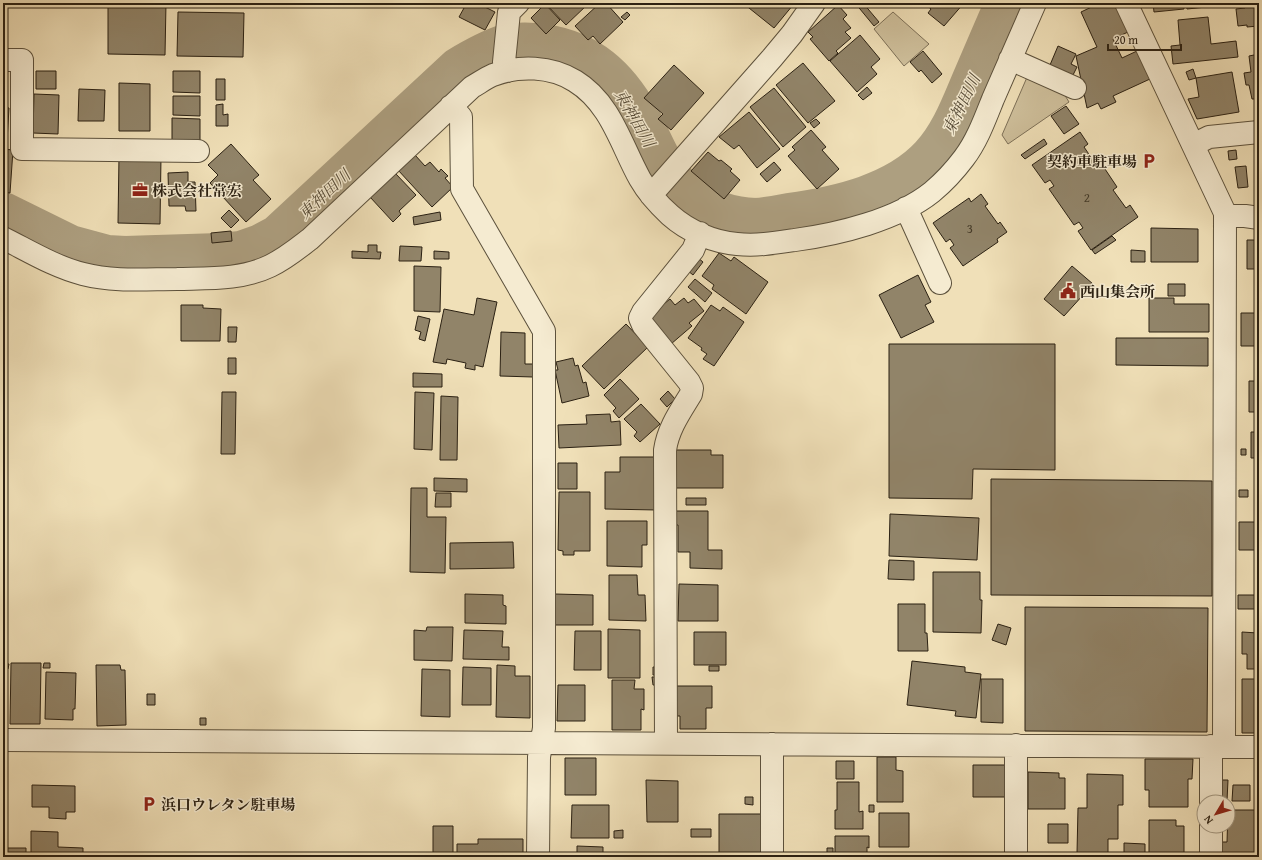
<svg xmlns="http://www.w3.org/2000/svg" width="1262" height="860" viewBox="0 0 1262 860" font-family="'Gentium Book Plus','Noto Serif JP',serif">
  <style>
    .green { fill: #cfc09c; stroke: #7d7058 }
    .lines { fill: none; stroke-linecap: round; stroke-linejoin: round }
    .river { stroke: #ad9f80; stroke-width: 44 }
    .building { fill: #918469; stroke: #2b2113 }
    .minor-casing { stroke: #5c513c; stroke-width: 24 }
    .minor { stroke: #f5ebd1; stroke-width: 22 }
    .labels { text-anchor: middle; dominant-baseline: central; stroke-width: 3; stroke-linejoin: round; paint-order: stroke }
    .number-label { font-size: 13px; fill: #443a28 }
    .poi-label { font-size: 15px; font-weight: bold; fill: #2b2113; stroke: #f5ebd1; text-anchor: start }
    .water-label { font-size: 16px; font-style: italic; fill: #584d39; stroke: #f5ebd1 }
  </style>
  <rect width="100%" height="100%" fill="#f0e0b8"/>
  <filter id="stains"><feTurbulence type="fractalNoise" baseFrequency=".005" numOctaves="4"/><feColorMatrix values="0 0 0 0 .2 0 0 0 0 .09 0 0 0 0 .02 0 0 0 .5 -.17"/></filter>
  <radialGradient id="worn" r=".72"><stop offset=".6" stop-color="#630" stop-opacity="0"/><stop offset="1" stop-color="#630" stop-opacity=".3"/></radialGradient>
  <path class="green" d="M893 12 929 44 904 66 874 29Z
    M1028 75 1061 89 1069 102 1008 144 1002 135Z"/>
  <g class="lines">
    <path class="river" d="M3 214 70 247 107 257 125 258 220 255 241 253 261 246 278 237 459 69C474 60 490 51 506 46 518 44 532 44 544 46 589 53 616 78 638 117 653 145 662 175 687 196 706 211 732 220 756 220 767 219 779 217 789 215 839 208 897 195 932 157 952 135 962 108 973 82 984 56 996 29 1007 3"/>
  </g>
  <path class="building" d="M108 3H166L165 55 108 54Z
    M464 3H484L486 4 485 7 495 12 485 30 459 17 464 8 462 7Z
    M545 3H586L587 5 566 25Z
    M600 3H606L623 22 600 44 593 36 588 40 575 26Z
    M745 3H791L793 5 774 28 744 4Z
    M855 3H863L879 22 874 26Z
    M917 3H964L944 26 928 13 931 9 924 3 921 7Z
    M1100 3H1115L1128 32 1113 39 1122 58 1137 51 1150 79 1113 96 1116 102 1101 109 1098 103 1087 108 1076 56 1097 47 1081 12Z
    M1153 3H1183L1184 9 1154 12Z
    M1186 3H1226V5L1187 9Z
    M1245 3H1259V26L1247 27V25L1238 26 1236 9 1245 8Z
    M545 4 560 20 546 34 531 18Z
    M838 5 847 15 843 19 851 28 845 32 851 38 836 51 838 53 829 61 810 39 813 37 808 32Z
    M178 12 244 13 243 57 177 56Z
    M627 12 630 15 625 20 621 17Z
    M1208 17 1211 44 1236 41 1238 57 1173 64 1171 46 1180 45 1178 20Z
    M860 35 880 59 871 67 877 74 857 92 830 61Z
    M1058 46 1076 54 1071 64 1077 67 1073 75 1050 65Z
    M923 51 942 74 932 83 921 70 919 72 910 62Z
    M1259 54V107L1257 108 1256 99H1252L1249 85H1246L1244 73 1251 72 1249 56Z
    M803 63 835 101 808 123 776 85Z
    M674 65 704 93 671 130 658 119 663 114 644 98Z
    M1193 69 1196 78 1189 80 1186 72Z
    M3 70H7L5 87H3Z
    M36 71H56V89H36Z
    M173 71H200V93L173 92Z
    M1232 72 1239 112 1197 119 1188 99 1199 97 1196 78Z
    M216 79H225V100H216Z
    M119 83 150 84V131H119Z
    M867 87 872 93 863 100 858 95Z
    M774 88 806 127 783 147 750 107Z
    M79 89 105 90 104 121H78Z
    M34 94 59 95 58 134 33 133Z
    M173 96H200V116L173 115Z
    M223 104V115L228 114V126H216V105Z
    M1066 106 1079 124 1064 134 1051 116Z
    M3 107 9 108 7 141 3 140Z
    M749 112 780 149 757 168 739 145 734 149 719 137Z
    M172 118 200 119V140H172Z
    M816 119 820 123 814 128 810 123Z
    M811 130 826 147 822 150 839 169 817 189 788 156 795 150 792 147Z
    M1080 132 1088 144 1084 147 1097 166 1101 163 1117 187 1113 190 1126 208 1130 205 1138 217 1091 250 1078 231 1083 228 1079 222 1074 225 1049 189 1054 186 1050 180 1045 183 1032 165Z
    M1044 139 1047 144 1025 159 1021 155Z
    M231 144 259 175 253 180 271 199 246 222 210 183 218 175 208 165Z
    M3 149 13 150 10 193 3 192Z
    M1236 150 1237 159 1229 160 1228 151Z
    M708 152 719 161 721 160 732 169 730 171 740 180 724 199 691 171Z
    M415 155 425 166 430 162 439 172 441 169 448 176 445 178 453 187 432 207 398 170Z
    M119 156 161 157 160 224 118 223Z
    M774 162 781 170 767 182 760 174Z
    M1246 166 1248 187 1238 188 1235 167Z
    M188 172V182H195L196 211H186L185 206H169L168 173Z
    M395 173 416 195 399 211 401 214 393 222 370 197Z
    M981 194 988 204 985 206 998 224 1000 222 1007 232 997 239 998 242 963 266 950 248 954 245 950 239 946 242 933 223 969 198 971 202Z
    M229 210 239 220 231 228 221 218Z
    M440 212 441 220 414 225 413 217Z
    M1151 228 1198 229V262H1151Z
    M231 231 232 241 212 243 211 233Z
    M1112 236 1116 240 1095 254 1092 250Z
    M1247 240H1259V269H1247Z
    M368 245H377V252H381L380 259 352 258V251L368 252Z
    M400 246 422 247 421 261H399Z
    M1131 250 1145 251V262H1131Z
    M434 251 449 252V259H434Z
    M719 253 731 261 734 257 768 282 746 314 712 289 714 285 702 276Z
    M697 257 703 262 693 275 687 270Z
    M414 266 441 267 440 312 414 311Z
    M1072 266 1093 284 1064 316 1044 299Z
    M918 275 931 302 925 305 934 322 901 338 879 295Z
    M695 279 712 293 705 302 688 287Z
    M1168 284H1185V296H1168Z
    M477 298 497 302 483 367 475 365V370L465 368 466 363 447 359 446 364 433 362 444 309 474 315Z
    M684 298 688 303 694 299 704 311 689 323 692 326 671 344 649 316 670 299 675 305Z
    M1149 298H1174V304H1209V332H1149Z
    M181 305H203V308L221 309 220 341H181Z
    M711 305 720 311 723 307 744 322 714 366 703 359 707 354 701 350 702 348 688 338Z
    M1241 313H1259V346H1241Z
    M418 316 430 319 425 341 419 339 421 332 415 330Z
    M626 324 648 347 604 389 582 366Z
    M228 327H237L236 342H228Z
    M501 332 525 333V364H533V377L500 376Z
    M1116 338H1208V366L1116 365Z
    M889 344H1055V470L973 469 972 499 889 498Z
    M228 358H236V374H228Z
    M573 358 575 366 578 365 583 383 586 382 589 396 562 403 555 370H558L556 362Z
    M413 373 442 374V387H413Z
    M620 379 639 399 619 418 613 411 616 408 604 395Z
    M1249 381H1259V412H1249Z
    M668 391 675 399 667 407 660 399Z
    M222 392H236L235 454H221Z
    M415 392 434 393 432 450 414 449Z
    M441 396 458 397 457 460H440Z
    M641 404 660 424 640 442 634 436 637 432 624 419Z
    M610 414 611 422 620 421 621 445 559 448 558 425 587 424 586 415Z
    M1251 432H1259V458H1251Z
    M1241 449H1246V455H1241Z
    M675 450H711V455H723V488H675Z
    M620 457H657V510L605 509V472H620Z
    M558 463H577V489H558Z
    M434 478 467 479V492L434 491Z
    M991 479 1212 481V596L991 595Z
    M411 488H427V517H446L445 573 410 572Z
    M1239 490H1248V497H1239Z
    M559 492H590V551H574V555H563V551L558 550Z
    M436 493H451V507H435Z
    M686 498H706V505H686Z
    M674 511H708V550H722V569L690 568V552H678V525H674Z
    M890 514 979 518 977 560 889 556Z
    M607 521H647V545H642V567L607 566Z
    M1239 522H1259V550H1239Z
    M513 542 514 568 450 569V543Z
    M889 560 914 561V580L888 579Z
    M933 572H980V600H982L981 633 933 632Z
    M609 575H637L638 595H645L646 621 609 620Z
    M679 584 718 585V621H678Z
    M465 594 503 595V605L506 606V624L465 623Z
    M555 594 593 595V625H555Z
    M1238 595H1259V609H1238Z
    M898 604H925V633H927L928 651H898Z
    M1025 607 1208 608 1207 732 1025 731Z
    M998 624 1011 628 1006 645 992 640Z
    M427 627H453L452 661 414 660V630L426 631Z
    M608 629 640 630V678H608Z
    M1258 629 1259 669H1247V654H1242V632L1258 633Z
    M464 630 503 631 502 647H509V660L463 659Z
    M575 631H601V670H574Z
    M694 632H726V665H694Z
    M912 661 965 667V672L981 674 976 718 955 716 956 711 907 705Z
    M11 663H41L40 724H10Z
    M44 663H50V668H43Z
    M3 664H9L8 669H3Z
    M96 665H120L121 670H125L126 725 97 726Z
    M497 665 515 666V676H530V718L496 717Z
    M709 666H719V671H709Z
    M463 667 491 668V705H462Z
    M653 667H658V675H653Z
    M422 669 450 670V717L421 716Z
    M46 672 76 673 75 709H73V720L45 719Z
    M652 677H658V685H653Z
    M981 679H1003V723L981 722Z
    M1242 679H1259V733H1242Z
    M612 680H635L634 689H644V710L641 709V730H612Z
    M558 685H585V721H557Z
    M675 686H712V708H706V729H680V716H675Z
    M147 694H155V705H147Z
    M200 718H206V725H200Z
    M877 757H896V770L903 771V802H877Z
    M565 758H596V795H565Z
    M1145 759H1193L1192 779H1188V807H1149V790H1145Z
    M836 761H854V779H836Z
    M973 765H1007V797H973Z
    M1028 772 1059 773V778H1065V809H1028Z
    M1087 774 1123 775V805H1118V839H1108V853H1077L1078 808H1087Z
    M646 780 678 781V822H647Z
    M1222 780H1228L1227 801H1222Z
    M837 782H859V812L863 811V829H835V810H837Z
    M32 785 75 786V812H66V819L49 818V807H32Z
    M1233 785H1250V801H1232Z
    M745 797H753V805L745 804Z
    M572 805H609V838H571Z
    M869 805H874V812H869Z
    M1228 810H1259V857H1222V842H1227Z
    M879 813H909V847H879Z
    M719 814H763V857H719Z
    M1149 820H1176V826H1184V857H1149Z
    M1048 824H1068V843H1048Z
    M433 826H453V857H433Z
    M691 829H711V837H691Z
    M623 830V838H614V831Z
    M31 831 58 832V847L83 848V857H31Z
    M835 836H869V848L867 847V857H835Z
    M478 839H523V857H457V844H478Z
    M1124 843 1145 844V857H1124Z
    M577 846 603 847V857H577Z
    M3 848H26V857H3Z
    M827 848H833V855H827Z
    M949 853H959V857H949Z
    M961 853 988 854V857H961Z"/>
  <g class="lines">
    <defs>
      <path id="minor" d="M1126 3 1225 213 1224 747
        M1010 59 1075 88
        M3 60H22V149L198 151
        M507 71 504 62 509 12 518 3
        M451 106 461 117 462 189 544 331V728L539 757 538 857
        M1193 145 1209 137 1259 132
        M651 195 772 58 792 34 814 3
        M906 208 940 283
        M1225 216H1245L1259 218
        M3 238C29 251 55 267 83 274 114 282 146 279 177 279 208 278 241 280 270 266 285 259 297 249 310 239L472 87C479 83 486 78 493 75 519 65 551 66 575 81 611 103 621 145 640 179 648 193 659 205 670 215 688 231 713 242 737 244 757 246 775 243 795 240 839 234 897 220 932 192 944 182 955 170 964 158 977 141 985 119 993 99 1007 67 1021 35 1035 3
        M3 740 1259 747
        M666 743 665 450C668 429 680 412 691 394L692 388 689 382 643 325 640 318 643 312 693 250 700 233
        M1211 802V746
        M772 857V744
        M1016 857V745
        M1211 857V826"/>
    </defs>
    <use href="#minor" class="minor-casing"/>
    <use href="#minor" class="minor"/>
  </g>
  <defs>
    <symbol id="parking-bare" viewBox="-9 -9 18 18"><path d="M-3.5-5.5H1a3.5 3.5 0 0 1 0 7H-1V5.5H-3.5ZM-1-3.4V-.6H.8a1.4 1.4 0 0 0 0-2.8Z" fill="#8f2418" stroke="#f5ebd1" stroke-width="2.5" paint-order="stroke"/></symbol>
    <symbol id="office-bare" viewBox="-9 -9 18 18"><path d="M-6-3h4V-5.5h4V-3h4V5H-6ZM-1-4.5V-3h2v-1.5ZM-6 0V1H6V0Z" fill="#8f2418" stroke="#f5ebd1" stroke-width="2.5" paint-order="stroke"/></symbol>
    <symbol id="civic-bare" viewBox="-9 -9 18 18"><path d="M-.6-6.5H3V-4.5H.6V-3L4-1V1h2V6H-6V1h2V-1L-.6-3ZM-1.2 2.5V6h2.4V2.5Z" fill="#8f2418" stroke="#f5ebd1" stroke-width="2.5" paint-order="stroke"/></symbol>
  </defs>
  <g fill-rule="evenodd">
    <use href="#parking-bare" x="1138" y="150" width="22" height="22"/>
    <use href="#office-bare" x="129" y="179" width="22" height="22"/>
    <use href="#civic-bare" x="1057" y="280" width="22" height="22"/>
    <use href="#parking-bare" x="138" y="793" width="22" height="22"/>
  </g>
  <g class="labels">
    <g class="number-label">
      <text x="1087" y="197">2</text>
      <text x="970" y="228">3</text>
    </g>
    <g class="poi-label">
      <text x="1137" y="161" text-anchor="end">契約車駐車場</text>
      <text x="152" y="190">株式会社常宏</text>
      <text x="1080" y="291">西山集会所</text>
      <text x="161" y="804">浜口ウレタン駐車場</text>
    </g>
    <g class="water-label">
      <text transform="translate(961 104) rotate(-64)">東神田川</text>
      <text transform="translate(635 118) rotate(60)">東神田川</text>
      <text transform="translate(324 194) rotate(-43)">東神田川</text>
    </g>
  </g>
  <rect width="1262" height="860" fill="none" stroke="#f0e0b8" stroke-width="16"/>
  <rect x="4" y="4" width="1254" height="852" fill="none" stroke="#2b2113" stroke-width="2"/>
  <rect x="8" y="8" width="1246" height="844" fill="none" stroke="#2b2113"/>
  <g transform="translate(1216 814) rotate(232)"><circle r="19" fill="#f5ebd1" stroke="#a49a85"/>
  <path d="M0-3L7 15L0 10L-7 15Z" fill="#8f2418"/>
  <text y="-6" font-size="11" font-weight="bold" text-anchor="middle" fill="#2b2113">N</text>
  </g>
  <path d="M1108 44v6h73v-6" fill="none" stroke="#2b2113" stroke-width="2"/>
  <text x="1114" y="44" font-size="12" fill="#2b2113" stroke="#f5ebd1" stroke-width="3" paint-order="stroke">20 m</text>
  <rect width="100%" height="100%" filter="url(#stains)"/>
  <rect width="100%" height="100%" fill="url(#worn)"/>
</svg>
